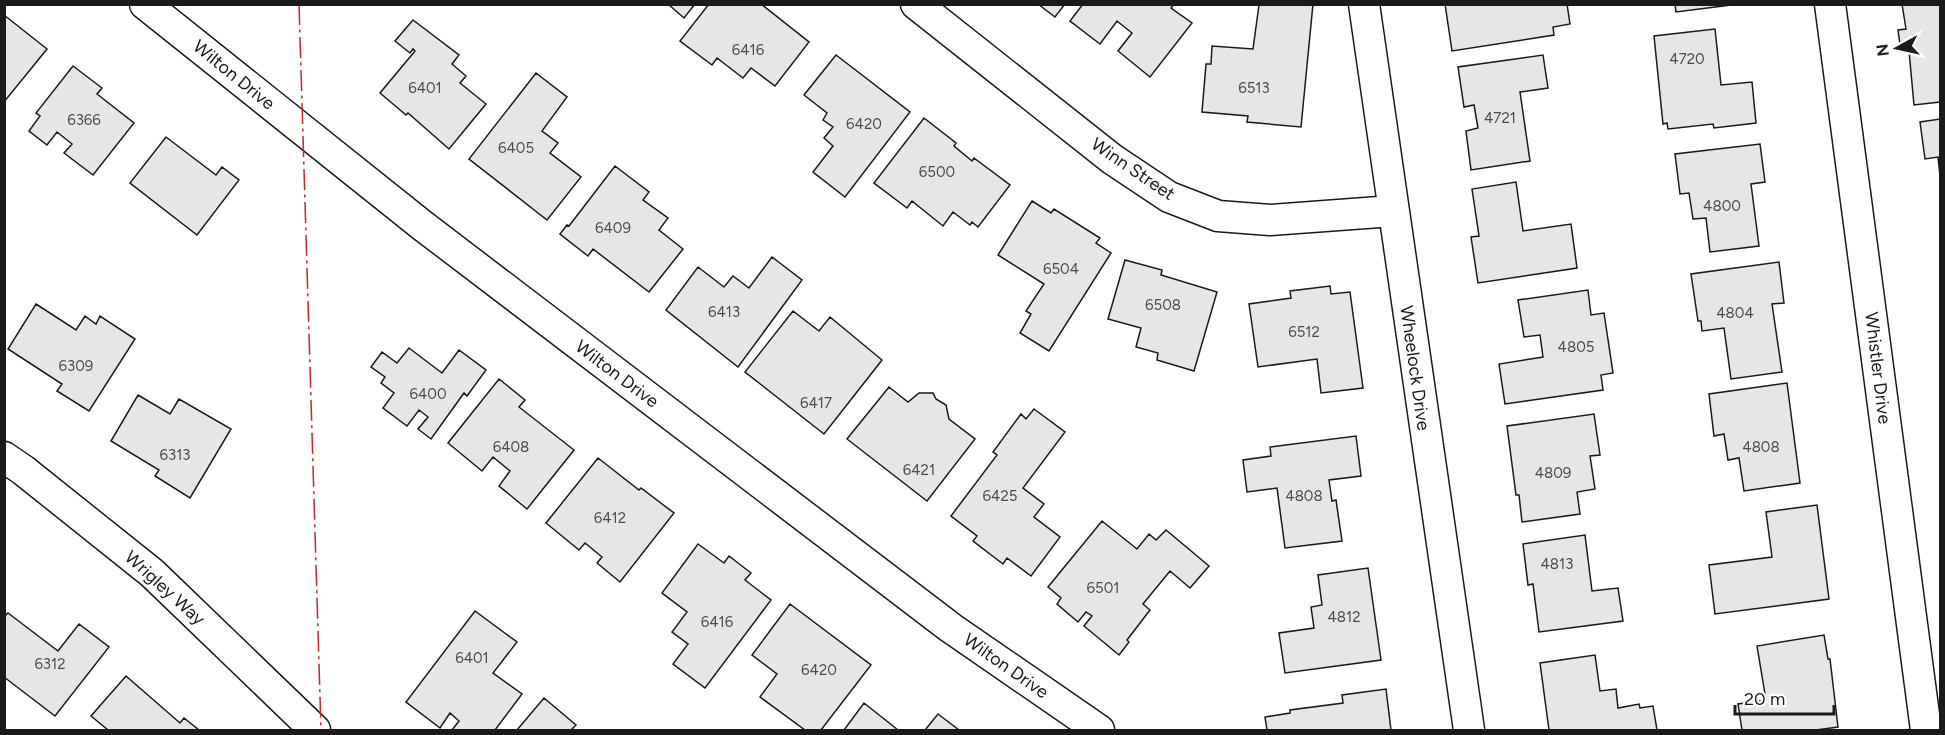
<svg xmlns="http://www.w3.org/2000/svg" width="1945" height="735" viewBox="0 0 1945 735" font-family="Figtree,sans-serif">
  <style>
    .building { fill: #e6e6e6; stroke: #1a1a1a; stroke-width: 1.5 }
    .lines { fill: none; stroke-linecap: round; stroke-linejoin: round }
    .street-casing { stroke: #1a1a1a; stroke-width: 33 }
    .street { stroke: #fff; stroke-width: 30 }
    .power { stroke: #c62828; stroke-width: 1.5; stroke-dasharray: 21 4.5 3 4.5; stroke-linecap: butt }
    .labels { text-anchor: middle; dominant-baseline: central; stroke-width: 4.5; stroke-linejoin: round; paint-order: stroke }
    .number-label { font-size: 15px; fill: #4d4d4d }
    .street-label { font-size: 18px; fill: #1a1a1a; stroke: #fff }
  </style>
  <rect width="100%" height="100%" fill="#fff"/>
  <path class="building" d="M668 4H695L684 18Z
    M709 4H761L809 42 775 86 751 68 743 78 717 58 712 65 680 41Z
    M1038 4H1065L1055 17Z
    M1083 4H1174L1171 8 1192 23 1150 77 1118 51 1132 33 1117 21 1100 44 1070 21Z
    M1271 4H1313L1301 127 1247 122 1248 116 1202 112 1206 64H1211L1212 46 1253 49 1259 5Z
    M1445 4H1567L1570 24 1553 27 1554 35 1452 51Z
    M1675 4H1731V5L1676 12Z
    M1902 4H1940V102L1914 105 1909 51 1901 52 1898 30 1906 29Z
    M4 15 47 49 4 102Z
    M413 20 459 55 452 64 466 76 460 83 486 104 449 149 408 113 406 115 380 93 415 51 413 49 410 53 395 41Z
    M1715 29 1721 85 1752 82 1756 123 1714 128 1713 124 1668 129 1667 123 1663 124 1654 36Z
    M836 55 910 112 845 197 813 172 833 146 824 138 833 127 823 120 827 113 804 95Z
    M1543 55 1548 88 1520 92 1530 161 1471 170 1466 131 1478 128 1474 105 1464 107 1458 67Z
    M73 66 102 88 97 94 134 123 93 175 64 153 72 144 57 132 47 145 29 131 40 116 36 113Z
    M536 73 567 97 542 131 558 143 550 153 581 177 547 220 469 159Z
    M924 118 956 143 954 146 972 161 974 158 1010 185 978 227 972 222 970 225 953 212 943 226 912 201 907 208 874 183Z
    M1940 119V176L1938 157 1925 159 1920 122Z
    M166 137 216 175 222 167 239 180 197 235 130 183Z
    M1760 144 1765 182 1751 184 1759 246 1710 252 1706 218 1693 219 1689 193 1680 194 1675 154Z
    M615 166 649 192 643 200 668 218 659 230 683 249 649 292 593 249 588 256 560 234 567 225 569 226Z
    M1516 182 1523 231 1571 224 1577 268 1478 283 1471 237 1479 236 1472 189Z
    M1032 201 1051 213 1054 209 1100 238 1096 243 1111 253 1049 351 1020 333 1031 314 1026 311 1044 284 998 255Z
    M772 257 802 280 738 367 666 310 698 267 724 287 733 276 749 288Z
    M1125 260 1162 270 1161 275 1217 292 1194 371 1157 360 1158 353 1136 347 1141 328 1108 319Z
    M1779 262 1784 303 1772 304 1782 372 1731 379 1724 328 1702 331 1701 321H1698L1691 274Z
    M1330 286 1331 294 1350 292 1363 388 1321 393 1317 359 1258 367 1249 304 1291 298 1290 291Z
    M1588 290 1591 315 1604 313 1613 373 1601 375 1603 390 1505 404 1499 364 1543 357 1540 335 1524 337 1518 300Z
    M36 304 76 330 85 316 96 324 100 316 135 339 89 411 57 391 62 384 8 349Z
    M793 311 819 331 830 317 882 360 824 434 745 372Z
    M409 348 442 373 459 350 486 370 467 396 464 393 431 439 418 429 428 417 419 410 407 426 383 408 394 393 381 383 385 377 371 367 382 352 397 363Z
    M499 379 525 400 519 407 574 450 527 509 499 486 510 471 493 457 482 471 448 443Z
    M1787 383 1800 483 1744 491 1739 458 1728 460 1724 434 1714 436 1709 394Z
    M889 387 908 402 919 393H933L936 399 946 405 949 419 975 439 927 501 847 439Z
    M138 395 170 414 179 399 231 429 190 498 155 476 159 470 111 441Z
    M1034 409 1065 432 1023 488 1044 504 1034 517 1060 537 1031 576 1007 558 1003 564 973 541 977 536 951 516 997 455 993 452 1021 414 1026 419Z
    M1594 414 1600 455 1590 456 1595 489 1577 492 1580 514 1522 522 1519 495H1516L1507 426Z
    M1356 436 1361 476 1329 480 1332 501 1336 500 1342 541 1285 548 1277 488 1247 492 1243 460 1271 456 1270 447Z
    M598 458 639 490 641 488 674 513 620 582 597 563 602 557 585 543 579 550 546 523Z
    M1817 505 1829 599 1715 614 1709 565 1772 557 1766 512Z
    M1102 521 1137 549 1149 534 1156 540 1166 530 1209 566 1190 588 1170 571 1143 604 1150 610 1127 640 1129 642 1119 655 1084 626 1092 616 1086 612 1078 622 1057 604 1061 598 1048 587Z
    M1585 535 1592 591 1618 588 1623 621 1539 632 1533 584 1528 585 1523 544Z
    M698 544 724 563 729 556 751 573 745 580 771 600 705 688 673 664 688 644 672 632 687 612 662 593Z
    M1368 568 1381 660 1285 673 1279 633 1314 628 1311 607 1322 605 1318 575Z
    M790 604 871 665 821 730H805L760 697 777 674 752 655Z
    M475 611 517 642 493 673 522 694 495 730H452L459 721 450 713 440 728 406 702Z
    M8 613 58 651 79 624 109 647 55 716 4 677V617Z
    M1824 635 1828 659H1830L1838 727 1816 730H1742L1738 704 1766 700 1757 646Z
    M1595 655 1600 691 1616 689 1618 708 1639 704 1640 708 1653 706 1657 730H1549L1540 663Z
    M126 676 180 723 184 718 199 730H108L91 716Z
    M1386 689 1391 730H1267L1265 717 1290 713V710L1343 703 1342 695Z
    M544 698 576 725 571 730H517Z
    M864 703 898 730H844Z
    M938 714 959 730H925Z"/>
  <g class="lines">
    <defs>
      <path id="street" d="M145 4 423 226 951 628 1099 730
        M916 4 1112 159 1169 197 1218 216 1270 220 1393 211
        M1364 4 1469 730
        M1830 4 1926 730
        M4 457 23 470 152 573 315 730"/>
    </defs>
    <use href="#street" class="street-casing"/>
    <use href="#street" class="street"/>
    <path class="power" d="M299 4 321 730"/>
  </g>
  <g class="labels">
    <g class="number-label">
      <text x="748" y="50">6416</text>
      <text x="1687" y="59">4720</text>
      <text x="425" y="88">6401</text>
      <text x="1254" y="88">6513</text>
      <text x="1500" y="118">4721</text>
      <text x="84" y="120">6366</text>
      <text x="864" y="124">6420</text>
      <text x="516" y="148">6405</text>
      <text x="937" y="172">6500</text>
      <text x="1722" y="206">4800</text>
      <text x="613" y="228">6409</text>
      <text x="1061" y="269">6504</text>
      <text x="1163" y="305">6508</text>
      <text x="724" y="312">6413</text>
      <text x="1735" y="313">4804</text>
      <text x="1304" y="332">6512</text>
      <text x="1576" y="347">4805</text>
      <text x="76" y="366">6309</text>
      <text x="428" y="394">6400</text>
      <text x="816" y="403">6417</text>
      <text x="511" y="447">6408</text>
      <text x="1761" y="447">4808</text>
      <text x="175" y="455">6313</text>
      <text x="919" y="470">6421</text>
      <text x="1553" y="473">4809</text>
      <text x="1000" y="496">6425</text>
      <text x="1304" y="496">4808</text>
      <text x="610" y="518">6412</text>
      <text x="1557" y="564">4813</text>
      <text x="1103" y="588">6501</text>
      <text x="1344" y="617">4812</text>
      <text x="717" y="622">6416</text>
      <text x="472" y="658">6401</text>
      <text x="50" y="664">6312</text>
      <text x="819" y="670">6420</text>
    </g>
    <g class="street-label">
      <text transform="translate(234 75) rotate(39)">Wilton Drive</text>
      <text transform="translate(1133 169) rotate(34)">Winn Street</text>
      <text transform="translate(1415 368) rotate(82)">Wheelock Drive</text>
      <text transform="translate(1878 368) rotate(83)">Whistler Drive</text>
      <text transform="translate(617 374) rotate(37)">Wilton Drive</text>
      <text transform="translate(165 588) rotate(42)">Wrigley Way</text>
      <text transform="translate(1006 666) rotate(35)">Wilton Drive</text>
    </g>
  </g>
  <rect width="1945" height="735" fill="none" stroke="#1a1a1a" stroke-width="12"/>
  <g transform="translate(1897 48) rotate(262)" stroke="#ffffff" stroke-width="4.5" paint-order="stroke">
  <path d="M0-4.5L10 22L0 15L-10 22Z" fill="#1a1a1a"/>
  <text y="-9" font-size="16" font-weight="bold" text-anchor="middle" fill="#1a1a1a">N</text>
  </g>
  <path d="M1735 705v9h99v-9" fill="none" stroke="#1a1a1a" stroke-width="3"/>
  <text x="1744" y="705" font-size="18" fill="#1a1a1a" stroke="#ffffff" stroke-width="4.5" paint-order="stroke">20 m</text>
</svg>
